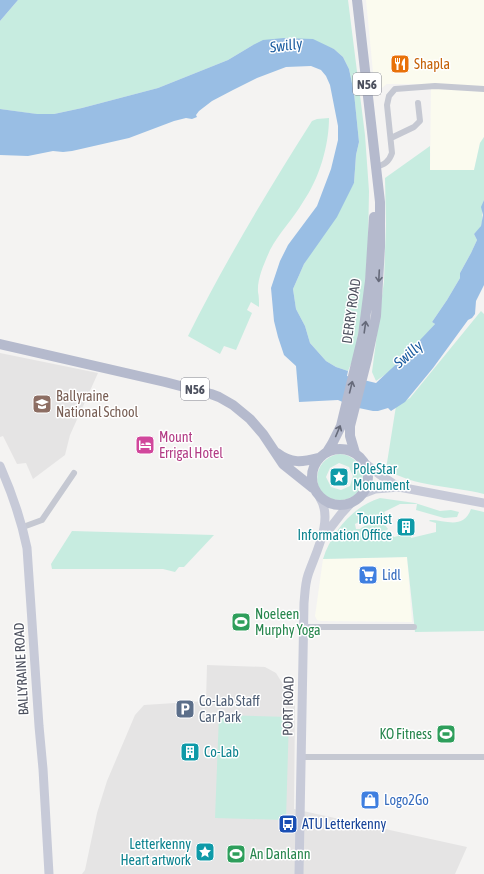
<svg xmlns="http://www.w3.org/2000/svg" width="484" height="874" viewBox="0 0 484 874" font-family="'Asap Condensed',sans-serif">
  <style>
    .commercial { fill: #fbfbef }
    .education { fill: #e5e4e4 }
    .green { fill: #c7ece0; fill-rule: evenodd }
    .water { fill: #99bee4 }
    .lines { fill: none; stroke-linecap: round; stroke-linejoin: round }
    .minor { stroke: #c5c8d2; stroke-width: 6 }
    .secondary { stroke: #c7cad8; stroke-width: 9 }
    .primary { stroke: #b5bacd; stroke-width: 10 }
    .oneway { stroke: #666a7a }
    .labels { text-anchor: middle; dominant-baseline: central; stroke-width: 3; stroke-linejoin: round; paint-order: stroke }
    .shield { fill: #fff; stroke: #82848e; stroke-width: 1 }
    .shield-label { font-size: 13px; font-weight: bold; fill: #4c505e }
    .food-label { font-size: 14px; fill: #c56008; stroke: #fff; text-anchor: start }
    .street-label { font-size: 14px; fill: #4c505e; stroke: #fff }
    .education-label { font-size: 14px; fill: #785e54; stroke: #fff; text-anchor: start }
    .hotel-label { font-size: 14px; fill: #b23c85; stroke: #fff; text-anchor: start }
    .culture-label { font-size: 14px; fill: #0d838f; stroke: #fff; text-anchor: start }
    .shop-label { font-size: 14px; fill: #366cbe; stroke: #fff; text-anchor: start }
    .leisure-label { font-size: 14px; fill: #27864d; stroke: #fff; text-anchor: start }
    .service-label { font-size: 14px; fill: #4e5e75; stroke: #fff; text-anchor: start }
    .transit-label { font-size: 14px; fill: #164399; stroke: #fff; text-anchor: start }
    .water-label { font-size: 15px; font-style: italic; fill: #1c5da0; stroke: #fff }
  </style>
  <rect width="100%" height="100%" fill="#f4f3f2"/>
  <path class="commercial" d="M366 0H484V137L480 143 474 170H430L431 84H387L375 93Z
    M407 557 412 622 321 621 317 620 315 616 323 559Z"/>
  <path class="education" d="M0 353 98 373 70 435 65 455 33 479 26 463 17 464 3 436 0 437Z
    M207 665 265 667 276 673 295 704 294 809 467 847 455 874H82L85 870 97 813 107 781 135 715 144 705 206 701Z"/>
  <path class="green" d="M18 0H348L365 135 369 191 368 245 364 301 354 357 348 371 336 367 326 361 310 343 305 326 296 309 293 289 304 264 354 183 356 155 359 142 354 93 349 69 343 57 334 49 326 46 253 45 228 60 158 88 82 108 54 114H36L0 109V21Z
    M329 118C329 146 319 179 303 202 293 219 279 233 270 250 265 262 257 278 258 292 259 297 259 301 259 307L251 302 247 310 252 313 236 350 224 346 220 354 188 336C225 262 268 190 312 121L317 119Z
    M484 137V200C480 210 484 217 481 226 480 229 476 232 474 234L477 240 471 253 460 273V278L447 300 432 322 435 324C417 344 399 367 376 381L372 372 384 281 386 224 385 178 430 146V170H474L480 143Z
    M481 311 484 314V494C452 486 414 487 386 469L396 406 410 398Z
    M339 454C371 456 370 500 339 500 311 500 309 459 339 454ZM339 463 349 467 353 476 350 486 341 490 331 487 326 477 330 468Z
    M380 498 415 503 440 511 451 510 459 512 457 517 444 518 416 510 417 504H400L384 512 387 518 385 523 376 522 363 524 359 522 355 524 356 529H360C366 523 377 525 385 525L388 529 384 532 389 537 392 535 394 537 410 533 411 538 436 532V523L429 521 430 520C446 520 463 530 471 509L484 512V631L415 632 407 557 323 559C331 533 353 506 380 498Z
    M72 531 214 535 184 567H179L175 572 163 569H52L51 564Z
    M219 715 289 717 286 820 215 818Z"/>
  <path class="water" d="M0 0H18L0 21Z
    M284 38 313 39 334 49 343 57 349 69 354 93 359 142 356 155 354 183 337 217 304 264 293 289 296 309 305 326 310 343 326 361 336 367 348 371 347 376 376 383 406 355 435 324 432 322 447 300 460 278V273L471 253 477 240 474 234 481 226 483 215 481 207 484 200V285L476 301 475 314 472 318 468 320 433 368 405 402 391 411 388 408 378 411H373L354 407 338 400 299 402 296 366 284 355 278 337 274 321 271 288 280 261 288 245 317 206 331 169 338 140V126L330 85 326 76 321 70 311 66 286 67 257 78 233 90 212 101 199 111 196 115 197 117 192 119 186 118 174 121 129 138 72 151 63 152 53 151 28 156 0 155V109L37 114H54L82 108 158 88 228 60 253 45 263 40Z"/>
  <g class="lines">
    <path class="minor" d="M391 138 414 127 420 121 418 103
      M375 167C384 165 389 162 392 153L387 105 389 96 395 89 435 86 484 89
      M23 527 42 520 74 473
      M303 627H414
      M301 757H484"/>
    <path class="secondary" d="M362 461 379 474 398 487
      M0 466C12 493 21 519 27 548L39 726 43 769 49 874
      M362 494 375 489 399 487 484 503
      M324 536 341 514 351 503
      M299 874 304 603C305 593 305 584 308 575 315 554 334 520 320 498"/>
    <path class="primary" d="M0 344 165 382 211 394 219 397 233 405 250 419 263 434 283 464 313 488
      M312 477a28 28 0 1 1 56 0a28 28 0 1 1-56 0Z
      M327 452 332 444 341 426 363 335 370 281 374 217
      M277 453C291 464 303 462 318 458
      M355 453 350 436V426L367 359 376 316 380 247V202L357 0"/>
  </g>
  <defs><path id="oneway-shaft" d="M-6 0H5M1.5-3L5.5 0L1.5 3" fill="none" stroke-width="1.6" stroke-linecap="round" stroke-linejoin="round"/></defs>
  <g class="oneway">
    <use href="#oneway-shaft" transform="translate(379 276) rotate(93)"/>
    <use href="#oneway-shaft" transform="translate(365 327) rotate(-82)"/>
    <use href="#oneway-shaft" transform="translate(351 387) rotate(-76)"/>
    <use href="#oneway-shaft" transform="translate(338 431) rotate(-67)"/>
  </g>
  <defs>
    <symbol id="restaurant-square" viewBox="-11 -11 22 22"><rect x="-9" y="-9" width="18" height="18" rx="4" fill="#e8710a" stroke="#fff"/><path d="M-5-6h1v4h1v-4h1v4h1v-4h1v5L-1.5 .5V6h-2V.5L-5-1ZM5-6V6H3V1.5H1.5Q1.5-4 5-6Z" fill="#fff"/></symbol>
    <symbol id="school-square" viewBox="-11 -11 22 22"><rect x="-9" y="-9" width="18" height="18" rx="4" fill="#8d6e63" stroke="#fff"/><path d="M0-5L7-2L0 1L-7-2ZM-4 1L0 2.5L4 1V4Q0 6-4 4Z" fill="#fff"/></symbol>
    <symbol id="hotel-square" viewBox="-11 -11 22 22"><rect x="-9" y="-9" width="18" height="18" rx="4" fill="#d1479c" stroke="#fff"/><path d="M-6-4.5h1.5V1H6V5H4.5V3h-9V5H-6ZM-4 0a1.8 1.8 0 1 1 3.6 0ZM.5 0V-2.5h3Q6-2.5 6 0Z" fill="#fff"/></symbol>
    <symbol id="sight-square" viewBox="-11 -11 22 22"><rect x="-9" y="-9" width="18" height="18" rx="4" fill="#0f9aa8" stroke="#fff"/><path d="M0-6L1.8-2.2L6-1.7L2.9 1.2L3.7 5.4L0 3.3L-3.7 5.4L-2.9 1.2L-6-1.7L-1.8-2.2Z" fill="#fff"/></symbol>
    <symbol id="building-square" viewBox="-11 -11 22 22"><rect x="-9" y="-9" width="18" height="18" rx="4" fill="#0f9aa8" stroke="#fff"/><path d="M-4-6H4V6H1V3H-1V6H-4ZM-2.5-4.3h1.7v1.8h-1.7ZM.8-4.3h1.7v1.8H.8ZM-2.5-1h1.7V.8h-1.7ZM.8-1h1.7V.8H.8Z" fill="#fff"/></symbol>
    <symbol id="supermarket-square" viewBox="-11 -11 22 22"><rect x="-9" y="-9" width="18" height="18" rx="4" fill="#3f7fe0" stroke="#fff"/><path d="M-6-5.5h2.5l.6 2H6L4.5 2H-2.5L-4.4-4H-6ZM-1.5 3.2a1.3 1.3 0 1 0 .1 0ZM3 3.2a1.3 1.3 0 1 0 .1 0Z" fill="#fff"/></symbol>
    <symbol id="stadium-square" viewBox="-11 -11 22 22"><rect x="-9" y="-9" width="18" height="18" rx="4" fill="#2e9e5b" stroke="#fff"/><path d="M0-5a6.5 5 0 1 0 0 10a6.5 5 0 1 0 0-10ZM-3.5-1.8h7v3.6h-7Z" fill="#fff"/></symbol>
    <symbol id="parking-square" viewBox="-11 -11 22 22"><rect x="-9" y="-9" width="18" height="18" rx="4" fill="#5c6f8a" stroke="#fff"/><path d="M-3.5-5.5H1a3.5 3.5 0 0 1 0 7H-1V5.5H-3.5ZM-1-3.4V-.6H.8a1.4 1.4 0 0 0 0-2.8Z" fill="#fff"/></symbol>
    <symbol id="shop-square" viewBox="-11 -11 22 22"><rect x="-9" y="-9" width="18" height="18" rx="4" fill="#3f7fe0" stroke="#fff"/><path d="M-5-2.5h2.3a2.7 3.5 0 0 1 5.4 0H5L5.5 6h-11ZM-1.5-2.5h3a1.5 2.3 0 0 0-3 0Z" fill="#fff"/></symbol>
    <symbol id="bus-square" viewBox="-11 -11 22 22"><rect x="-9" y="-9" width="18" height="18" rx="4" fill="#1a4fb4" stroke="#fff"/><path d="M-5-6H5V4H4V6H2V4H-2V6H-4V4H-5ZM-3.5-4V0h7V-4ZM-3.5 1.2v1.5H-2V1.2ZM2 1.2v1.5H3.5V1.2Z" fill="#fff"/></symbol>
  </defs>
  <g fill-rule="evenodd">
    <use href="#restaurant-square" x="389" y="53" width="22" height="22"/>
    <use href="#school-square" x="31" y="393" width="22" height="22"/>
    <use href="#hotel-square" x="134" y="434" width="22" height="22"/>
    <use href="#sight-square" x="328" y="466" width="22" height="22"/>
    <use href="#building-square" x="395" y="516" width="22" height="22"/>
    <use href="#supermarket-square" x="357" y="564" width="22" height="22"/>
    <use href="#stadium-square" x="230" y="611" width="22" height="22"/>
    <use href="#parking-square" x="174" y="698" width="22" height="22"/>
    <use href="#stadium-square" x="435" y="723" width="22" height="22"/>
    <use href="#building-square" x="179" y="741" width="22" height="22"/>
    <use href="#shop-square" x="359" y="789" width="22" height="22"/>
    <use href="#bus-square" x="277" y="813" width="22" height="22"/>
    <use href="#sight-square" x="194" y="841" width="22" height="22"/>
    <use href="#stadium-square" x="225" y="843" width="22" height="22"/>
  </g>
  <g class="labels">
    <g class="shield">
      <rect x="353" y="73" width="28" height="22" rx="3"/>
      <rect x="181" y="378" width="28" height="22" rx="3"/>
    </g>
    <g class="shield-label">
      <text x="367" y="84">N56</text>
      <text x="195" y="389">N56</text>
    </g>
    <g class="food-label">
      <text x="414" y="64">Shapla</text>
    </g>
    <g class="street-label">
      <text transform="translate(351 311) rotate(-82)">DERRY ROAD</text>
      <text transform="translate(21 669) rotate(-93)">BALLYRAINE ROAD</text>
      <text transform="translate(288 706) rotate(-89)">PORT ROAD</text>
    </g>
    <g class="education-label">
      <text x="56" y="396">Ballyraine<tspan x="56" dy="16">National School</tspan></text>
    </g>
    <g class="hotel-label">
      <text x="159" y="437">Mount<tspan x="159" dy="16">Errigal Hotel</tspan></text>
    </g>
    <g class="culture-label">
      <text x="353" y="469">PoleStar<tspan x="353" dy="16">Monument</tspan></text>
      <text x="392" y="519" text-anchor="end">Tourist<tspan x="392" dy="16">Information Office</tspan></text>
      <text x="204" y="752">Co-Lab</text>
      <text x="191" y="844" text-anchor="end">Letterkenny<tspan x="191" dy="16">Heart artwork</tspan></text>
    </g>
    <g class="shop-label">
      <text x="382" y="575">Lidl</text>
      <text x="384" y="800">Logo2Go</text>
    </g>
    <g class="leisure-label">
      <text x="255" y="614">Noeleen<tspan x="255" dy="16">Murphy Yoga</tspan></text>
      <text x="432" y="734" text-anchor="end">KO Fitness</text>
      <text x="250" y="854">An Danlann</text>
    </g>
    <g class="service-label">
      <text x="199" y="701">Co-Lab Staff<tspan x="199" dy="16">Car Park</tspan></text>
    </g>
    <g class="transit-label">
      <text x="302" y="824">ATU Letterkenny</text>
    </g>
    <g class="water-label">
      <text transform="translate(286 45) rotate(-7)">Swilly</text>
      <text transform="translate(408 354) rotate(-41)">Swilly</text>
    </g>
  </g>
</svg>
